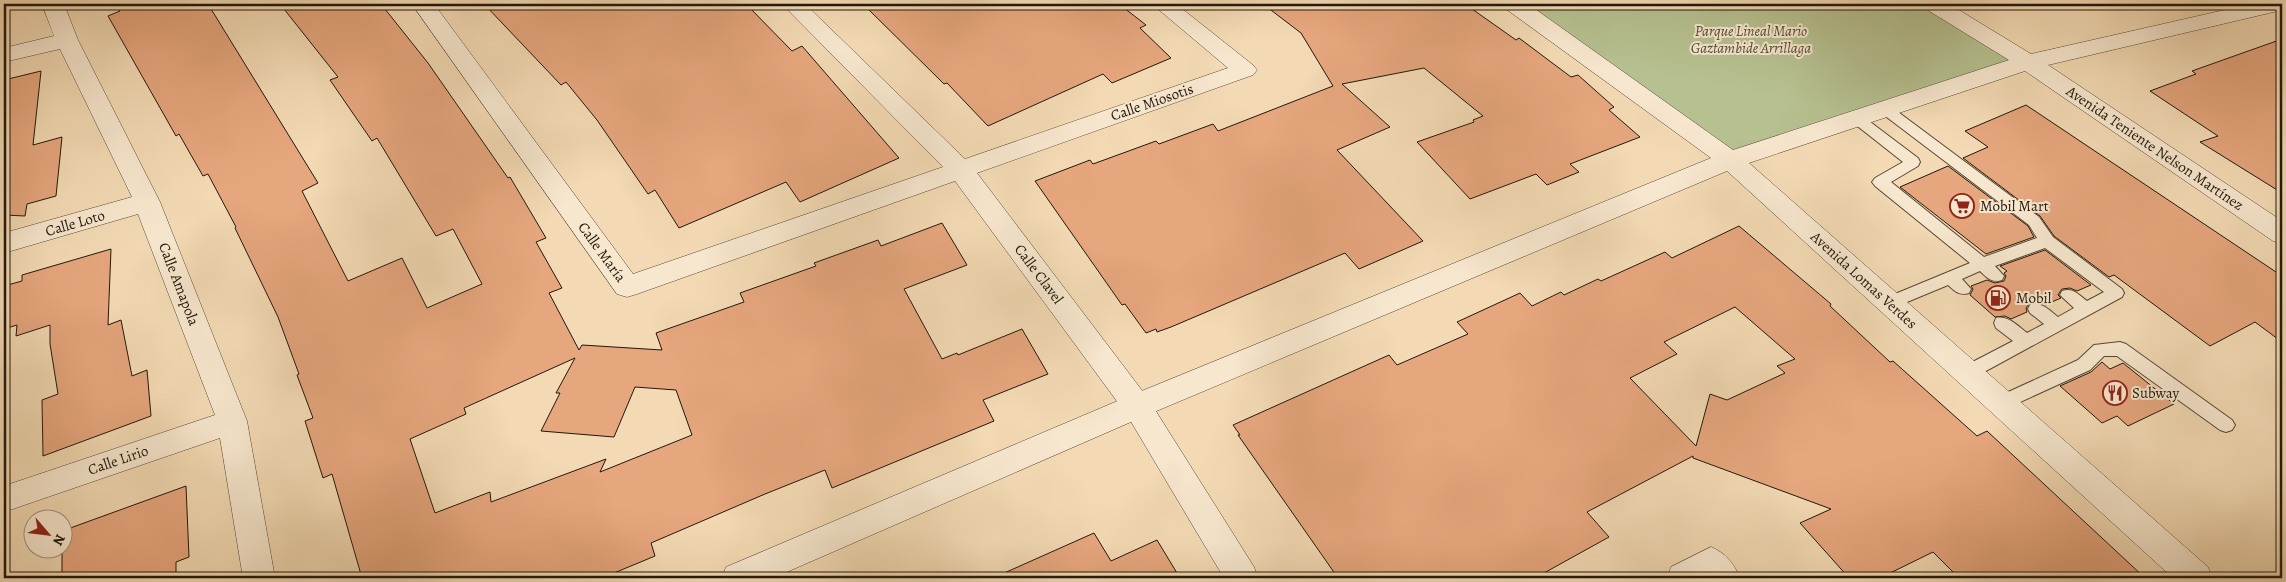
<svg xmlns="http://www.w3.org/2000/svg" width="2286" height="582" viewBox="0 0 2286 582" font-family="Alegreya,serif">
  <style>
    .green { fill: #b6c090; stroke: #6c6c4e }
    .building { fill: #e6a67e; stroke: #21180b; fill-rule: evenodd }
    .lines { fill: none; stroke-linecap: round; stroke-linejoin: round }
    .service-casing { stroke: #564835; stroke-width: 2 }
    .minor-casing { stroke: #564835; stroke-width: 1 }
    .tertiary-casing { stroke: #564835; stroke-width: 1 }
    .service { fill: #f7e7ce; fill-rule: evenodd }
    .minor { fill: #f7e7ce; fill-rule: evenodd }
    .tertiary { fill: #f7e7ce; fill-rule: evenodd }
    .labels { text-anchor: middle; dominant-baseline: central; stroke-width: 4; stroke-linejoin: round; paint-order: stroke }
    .park-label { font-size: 15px; font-style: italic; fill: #4e4a33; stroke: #f7e7ce }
    .street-label { font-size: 15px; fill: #21180b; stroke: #f7e7ce }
    .poi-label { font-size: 15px; fill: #21180b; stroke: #f7e7ce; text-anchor: start }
  </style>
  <rect width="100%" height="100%" fill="#f3dab4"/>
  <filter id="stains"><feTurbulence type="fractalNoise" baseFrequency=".004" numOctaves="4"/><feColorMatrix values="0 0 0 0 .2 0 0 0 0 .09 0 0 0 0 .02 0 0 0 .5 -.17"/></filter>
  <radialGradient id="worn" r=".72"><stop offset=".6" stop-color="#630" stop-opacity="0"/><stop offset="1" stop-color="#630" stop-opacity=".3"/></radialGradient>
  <path class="green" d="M1514 4H1934L2028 62 1730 160Z"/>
  <path class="building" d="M115 4H208L318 183 302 191 348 281 402 258 427 308 482 284 453 229 436 236 377 138 372 141 330 80 338 77 280 4H381L428 63 508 178 510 177 546 238 536 242 562 288 549 293 579 350 582 345 662 350 656 333 744 302 740 293 816 266 814 263 878 240 881 246 942 223 967 265 904 289 942 359 957 353 958 355 1022 329 1048 374 983 400 994 421 832 488 825 470 765 494 651 543 655 556 602 578H362L332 474 323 478 305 421 313 418 297 375 299 374 278 317 235 228 236 227 208 174 203 176 179 134 176 136 108 16 120 11ZM575 358 556 393H560L541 431 614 437 635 387 676 390 692 435 600 472 606 459 491 502 490 492 435 513 410 439 466 414 464 408Z
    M484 4H746L792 51 802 46 899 158 800 202 786 182 679 228 655 190 648 194 597 120 566 82 561 85Z
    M863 4H1119L1146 25 1140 28 1171 58 1112 83 1103 74 988 126 947 83 944 84Z
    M1263 4H1465L1516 40 1519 38 1571 77 1578 75 1614 107 1609 110 1640 137 1570 164 1579 172 1547 185 1536 174 1470 199 1417 142 1474 122 1473 120 1483 116 1424 68 1342 84 1390 127 1337 150 1423 241 1359 269 1345 253 1171 327 1157 332 1156 329 1146 333 1125 304 1122 305 1035 181 1090 160 1093 164 1156 141 1159 144 1213 124 1218 131 1333 86 1301 33Z
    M2282 39V193L2200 142 2218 136 2150 91 2196 74 2192 71Z
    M41 71 33 145 62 137 56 196 27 204 25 216 4 215V80Z
    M2026 105 2282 276V342L2255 322 2210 346 2114 275 2109 277 2054 236 2040 216 1963 158 1988 147 1965 131Z
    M1948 166 2028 226 2034 237 1986 254 1900 187Z
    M1739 226 1831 304 1830 306 1890 362 1893 361 1977 436 1987 431 2145 578H1959L1933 552 1880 578H1849L1800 523 1831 509 1693 458V456L1587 512 1609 537 1535 578H1338L1238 435H1240L1233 425 1389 355 1397 365 1468 334 1457 322 1520 293 1532 306 1561 292 1564 295 1598 279 1601 281 1665 252 1672 258ZM1735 307 1795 359 1777 366 1785 373 1727 400 1710 394 1696 446 1630 378 1677 354 1664 342Z
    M111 249 108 325 121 320 132 376 147 370 151 416 43 456 42 400 58 394 50 344V325L16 336 17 325 4 329V286L22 281V275Z
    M2045 250 2091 285 2077 291 2070 288 2062 289 2058 295 2061 298 2045 305 2038 302 2030 303 2026 308 2027 312 2011 319 2005 316 1995 317 1970 295 1973 289 1971 286 1987 280 1995 283 2004 281 2006 276 2004 273 2007 271 2000 266Z
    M2102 362 2110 369 2123 363 2174 404 2128 426 2117 416 2102 423 2060 386 2091 372Z
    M186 486 189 557 176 562V578H62V531Z
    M1094 533 1111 561 1157 540 1180 578H993Z"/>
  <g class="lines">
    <defs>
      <path id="service" d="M1885 104 1890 106 2039 217 2053 237 2122 289 2124 293 2122 297 1973 378 1967 380 1961 378 1958 373 1961 368 2013 341 1996 328 1994 323 1996 318C2008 315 2018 326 2027 333L2044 324 2030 313 2028 309 2030 305C2041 301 2049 310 2058 317L2074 308 2060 295 2062 291C2073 287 2079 295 2087 301L2104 292 2045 248 1995 266 2004 276 2002 280C1992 283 1987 278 1980 271L1962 279 1971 289 1969 293C1959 296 1955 291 1948 285L1895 307 1889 309 1883 307 1881 303 1883 299 1970 263 1875 186 1872 182 1875 178 1903 162 1851 121 1849 118 1851 115H1861L1918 158 1920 162 1918 166 1891 182 1984 257 2037 238 2029 225 1880 112 1878 109 1880 106Z
        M2120 342 2126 344 2232 420 2235 425 2232 430 2226 432 2220 430 2117 356H2104L2090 370 2007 408 2001 410 1995 408 1992 403 1995 398 2078 360 2094 345Z"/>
      <path id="minor" d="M42 4H64L78 40 160 202 247 421 275 578H243L220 438 4 512V486L215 415 138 214 4 253V233L132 197 60 49 4 62V48L54 36Z
        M412 4H434L633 274 943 167 782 4H805L965 159 1228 68 1152 4H1176L1253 65 1257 70 1253 75 977 173 1147 397 1254 567 1258 578H1224L1127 415 955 181 637 294 627 297 617 294Z
        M1711 547C1726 553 1734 564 1740 578H1667L1671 567Z"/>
      <path id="tertiary" d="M1503 4H1528L1733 150 2009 60 1926 9 1923 4H1949L2031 54 2251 4H2282V10L2048 65 2282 221V244L2273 241 2025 71 1749 163 2208 567 2212 578H2173L1727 171 1147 415 773 578H722L726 567 1127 397 1711 158 1506 9Z"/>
    </defs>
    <use href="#service" class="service-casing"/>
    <use href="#minor" class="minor-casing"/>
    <use href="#tertiary" class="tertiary-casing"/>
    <use href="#service" class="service"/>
    <use href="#minor" class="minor"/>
    <use href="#tertiary" class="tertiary"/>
  </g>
  <defs>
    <symbol id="supermarket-ring" viewBox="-11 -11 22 22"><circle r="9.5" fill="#f7e7ce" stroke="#8f2418" stroke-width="1.5"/><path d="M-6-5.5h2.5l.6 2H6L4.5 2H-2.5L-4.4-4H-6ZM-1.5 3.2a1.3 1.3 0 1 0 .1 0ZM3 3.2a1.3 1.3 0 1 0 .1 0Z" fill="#8f2418"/></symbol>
    <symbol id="fuel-ring" viewBox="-11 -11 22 22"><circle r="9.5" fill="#f7e7ce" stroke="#8f2418" stroke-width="1.5"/><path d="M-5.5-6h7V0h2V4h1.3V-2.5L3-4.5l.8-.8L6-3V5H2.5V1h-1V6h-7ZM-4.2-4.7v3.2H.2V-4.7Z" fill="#8f2418"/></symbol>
    <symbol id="restaurant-ring" viewBox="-11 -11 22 22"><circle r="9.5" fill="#f7e7ce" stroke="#8f2418" stroke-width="1.5"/><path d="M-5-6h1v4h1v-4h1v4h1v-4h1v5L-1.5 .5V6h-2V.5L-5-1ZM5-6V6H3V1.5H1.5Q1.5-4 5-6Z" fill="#8f2418"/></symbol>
  </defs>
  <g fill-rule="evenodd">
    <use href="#supermarket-ring" x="1948" y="192" width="28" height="28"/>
    <use href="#fuel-ring" x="1984" y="284" width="28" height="28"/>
    <use href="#restaurant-ring" x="2101" y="379" width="28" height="28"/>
  </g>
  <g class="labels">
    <g class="park-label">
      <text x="1751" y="31">Parque Lineal Mario<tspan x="1751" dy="17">Gaztambide Arrillaga</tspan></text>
    </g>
    <g class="street-label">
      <text transform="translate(1152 102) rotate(-19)">Calle Miosotis</text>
      <text transform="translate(2155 148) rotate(34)">Avenida Teniente Nelson Martínez</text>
      <text transform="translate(75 223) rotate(-16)">Calle Loto</text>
      <text transform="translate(602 252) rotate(54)">Calle María</text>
      <text transform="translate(1039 274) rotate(53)">Calle Clavel</text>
      <text transform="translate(1864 280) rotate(42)">Avenida Lomas Verdes</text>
      <text transform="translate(179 284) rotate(69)">Calle Amapola</text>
      <text transform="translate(118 460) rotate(-19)">Calle Lirio</text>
    </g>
    <g class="poi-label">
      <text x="1980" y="206">Mobil Mart</text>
      <text x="2016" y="298">Mobil</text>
      <text x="2132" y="393">Subway</text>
    </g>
  </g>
  <rect width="2286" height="582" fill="none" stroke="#f3dab4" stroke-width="20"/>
  <rect x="5" y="5" width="2276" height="572" fill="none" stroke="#21180b" stroke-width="2.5"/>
  <rect x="10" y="10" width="2266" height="562" fill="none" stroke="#21180b"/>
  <g transform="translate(48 534) rotate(118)"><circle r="24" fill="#f7e7ce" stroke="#a19480"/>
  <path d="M0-4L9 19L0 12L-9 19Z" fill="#8f2418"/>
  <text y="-8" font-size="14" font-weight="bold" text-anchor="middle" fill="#21180b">N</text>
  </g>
  <rect width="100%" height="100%" filter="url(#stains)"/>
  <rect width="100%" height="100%" fill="url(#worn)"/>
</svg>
